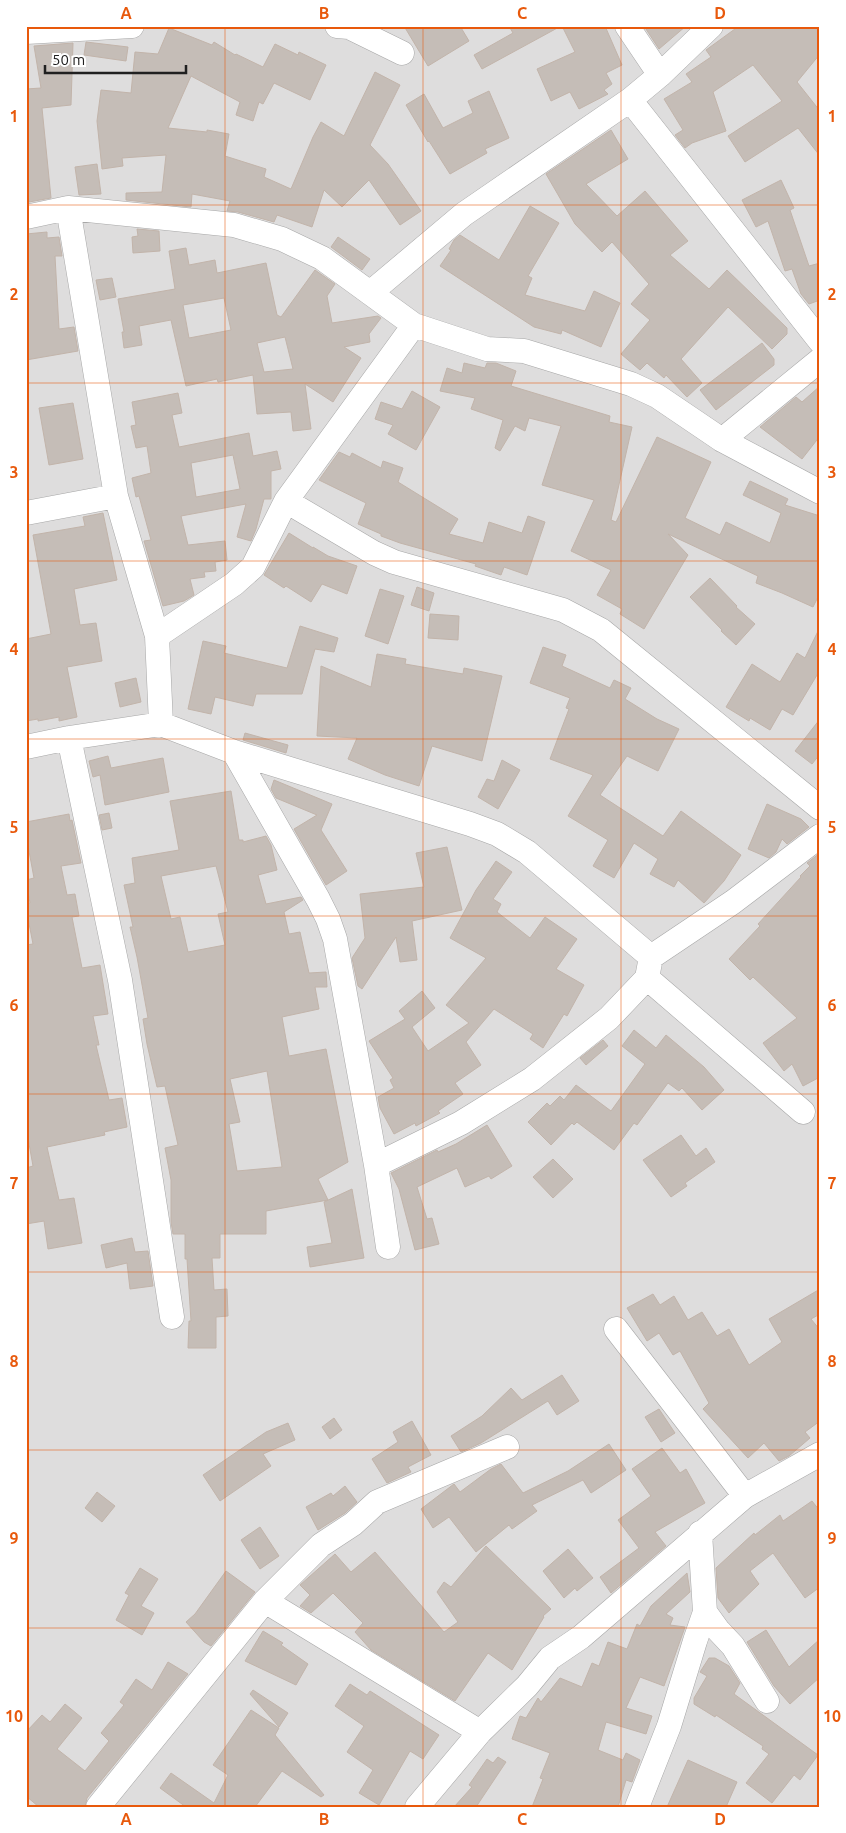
<svg xmlns="http://www.w3.org/2000/svg" width="846" height="1833" viewBox="0 0 846 1833" font-family="Ubuntu,sans-serif">
  <style>
    .residential { fill: #dedddd }
    .building { fill: #c5bdb7; stroke: #c2b4aa; fill-rule: evenodd }
    .lines { fill: none; stroke-linecap: round; stroke-linejoin: round }
    .minor-casing { stroke: #a7a7a7; stroke-width: 25 }
    .minor { stroke: #fff; stroke-width: 24 }
    .grid { fill: none; stroke: #e8590c; stroke-width: 1; stroke-opacity: 0.55 }
    .neatline { fill: none; stroke: #e8590c; stroke-width: 2 }
    .grid-label { font-size: 16px; text-anchor: middle; font-weight: bold; fill: #e8590c }
  </style>
  <rect width="100%" height="100%" fill="#f0ede7"/>
  <path class="residential" d="M26 26H820V1807H26Z"/>
  <path class="building" d="M404 26H460L469 41 428 66Z
    M509 26H561L482 69 474 55 513 33Z
    M562 26H605L622 65 606 73 612 84 604 90 608 94 579 109 570 92 551 101 537 69 575 52Z
    M644 26H686L659 49Z
    M739 26H820V54L797 82 820 111V156L798 128 745 162 728 136 782 101 753 65 713 92 726 131 692 143 685 148 675 135 683 130 664 99 692 82 686 74 711 57 706 50Z
    M169 28 212 45 214 42 235 55 236 54 263 67 275 44 298 55 299 52 326 65 310 100 274 83 263 104 259 102 253 121 236 115 240 102 191 76 168 128 207 132V130L229 134 225 156 266 169 264 177 291 189 313 137 321 122 344 136 375 72 400 85 370 145 388 164 421 211 400 225 369 180 342 207 324 190 312 227 277 215 274 222 238 212 227 211 230 201 192 194 191 207 126 200V193L162 192 166 155 122 158 123 166 102 169 97 121 101 90 131 93 135 52 158 54Z
    M86 42 128 47 126 61 84 55Z
    M73 43 71 105 42 108 51 198 29 202 26 176V89L41 88 34 46Z
    M489 91 509 138 485 149 487 153 450 174 429 141 428 142 406 105 424 94 443 128 473 113 468 101Z
    M611 130 628 159 586 184 617 216 645 191 688 241 670 255 709 289 727 270 787 328V334L772 349 728 307 681 359 702 383 687 397 666 375 664 378 647 363 640 370 621 354 650 320 631 304 649 284 612 242 602 252 575 224 546 174Z
    M97 164 101 194 79 195 75 167Z
    M781 180 794 208 790 210 809 266 820 263V300L809 304 801 294 792 269 785 271 768 221 756 227 742 200Z
    M530 206 559 223 528 276 532 278 525 295 585 311 594 291 620 303 601 347 562 330 561 334 534 327 440 266 451 250 449 249 454 240 460 235 499 260Z
    M137 229 159 231 160 251 133 253 132 237 138 236Z
    M47 232V238L59 237 62 256H55L59 329 74 327 78 351 26 360V234Z
    M338 237 370 259 362 270 331 247Z
    M186 248 189 265 215 260 217 273 266 263 277 315 281 317 315 270 335 284 327 296 332 323 378 316 381 318 369 334 370 342 344 347 361 358 333 402 305 384 311 429 293 431 291 412 257 414 253 375 218 382 217 379 186 386 171 320 139 326 142 345 124 348 122 332H124L118 299 175 289 169 251ZM224 298 231 330 189 338 183 305ZM285 337 293 369 264 372 257 343Z
    M112 278 116 297 100 300 96 280Z
    M762 343 774 359V365L716 410 700 390Z
    M464 363 485 368 487 363H496L516 371 511 386 610 416 609 422 632 427 611 520 616 522 657 437 711 462 685 518 720 535 726 522 770 543 781 513 743 495 750 481 788 499 785 505 820 516V593L813 607 782 593 756 583 758 576 668 534 688 555 644 629 620 614 622 609 597 595 611 570 571 551 594 500 542 485 561 426 529 418 525 431 515 426 500 451 495 448 503 420 471 409 475 398 440 391 447 368 462 373Z
    M820 386V436L802 459 760 427 796 397 802 402Z
    M412 391 440 407 416 450 388 434 393 425 375 419 381 402 402 409Z
    M178 393 182 413 172 415 179 447 249 433 253 456 277 451 281 469 271 471V499H264L256 529 251 541 237 537 246 504 181 516 188 545 225 541 227 560 215 562 216 571 204 572 205 577 190 579 194 595 184 601 163 606 144 541 151 540 139 496 136 497 132 478 151 473 147 446 136 448 131 426 136 425 132 402ZM233 455 240 489 196 497 191 463Z
    M73 403 83 459 49 465 39 408Z
    M339 452 350 457 352 453 381 468 383 461 403 468 398 482 458 519 449 534 483 543 489 522 522 533 528 516 545 522 527 575 504 567 501 575 475 566 476 564 400 543 381 536V534L358 524 366 503 319 480Z
    M103 513 117 580 74 589 80 625 96 623 102 661 67 667 77 717 59 721V717L38 721V719L26 721V639L51 634 33 535 85 526 83 517Z
    M289 533 313 548V547L328 556 357 566 347 594 322 584 311 602 286 586 284 588 264 575Z
    M710 578 737 606 736 607 755 624 736 645 721 631 722 630 690 597Z
    M417 587 434 593 429 611 411 605Z
    M380 589 404 596 388 644 365 636Z
    M430 614 459 616 458 640 428 638Z
    M300 626 338 638 334 652 315 649 302 694H256L253 706 215 697 211 714 188 709 203 641 226 646 224 653 287 668Z
    M820 627V670L793 715 782 709 770 730 750 718 749 721 726 707 752 664 780 682 797 653 805 658Z
    M543 647 566 655 562 666 610 688 614 680 631 688 625 699 657 719 679 729 658 771 627 756 600 795 663 836 681 811 741 855 724 881 704 903 678 880 674 887 650 874 658 859 634 843 614 878 593 866 608 840 568 816 593 775 550 759 569 709 566 708 570 698 530 683Z
    M377 654 406 659 405 664 463 674 464 668 502 676 482 761 432 746 419 786 385 775 348 759 357 738 317 736 321 666 371 687Z
    M136 678 141 702 120 707 115 683Z
    M820 719V754L812 764 795 751Z
    M245 733 288 745 286 753 243 740Z
    M108 756 111 768 163 758 169 792 105 805 100 775 93 777 89 761Z
    M502 760 520 770 498 809 478 797 487 779 494 781Z
    M274 780 332 804 321 830 347 871 326 885 294 829 317 815 276 798 271 789Z
    M231 791 239 840H243V842L266 836 271 845 277 870 258 875 266 904 301 897 303 900 284 912 289 934 300 932 309 973 326 972 327 987H315L319 1009 282 1017 289 1056 326 1049 348 1162 318 1179 328 1200 266 1211V1234H220V1258H212L214 1290 227 1289 228 1316 216 1317V1348H188L189 1321H191L187 1259H185V1234H173L171 1222V1180L165 1148 178 1145 165 1086 157 1087 147 1044 143 1019 148 1018 137 957 130 927H133L124 885 135 883 132 858 179 850 170 801ZM216 866 228 912 218 914 225 945 188 952 180 917 171 919 161 876ZM267 1071 282 1167 237 1171 229 1124 240 1122 230 1079Z
    M767 804 801 819 809 827 787 844 782 839 776 852 769 858 748 849Z
    M109 813 112 828 102 830 99 815Z
    M69 814 70 821 72 820 81 863 61 866 67 895 75 894 79 916 72 917 82 968 100 965 108 1014 93 1016 99 1045H96L109 1100 122 1098 127 1127 104 1132 105 1135 47 1147 59 1200 74 1198 82 1243 48 1249 44 1221 26 1224V1168L33 1166 26 1127V945L33 944 26 908V904L30 903 26 880 34 878 26 835V822Z
    M447 847 462 910 412 921 417 960 400 962 396 937 362 989 358 986 352 958 365 938 360 894 424 887 416 853Z
    M820 853V1077L803 1086 792 1064 784 1071 763 1043 797 1018 753 977 750 980 729 959 760 926 758 924 801 877 800 876 810 866 807 863Z
    M496 861 512 872 493 899 501 904 497 912 530 938 545 917 577 939 556 969 584 985 567 1016 564 1014 543 1048 530 1039 533 1034 494 1009 466 1042 481 1065 455 1083 463 1094 438 1111 440 1113 416 1126 415 1123 394 1134 380 1108 378 1097 394 1088 390 1080 393 1078 369 1041 405 1019 399 1011 422 991 435 1008 412 1027 428 1051 469 1023 446 1005 486 958 450 938 476 890Z
    M634 1030 656 1048 666 1035 704 1067 724 1090 702 1110 682 1088 679 1091 668 1083 637 1125 634 1123 614 1150 577 1122 574 1125 572 1123 551 1145 528 1122 547 1103 550 1106 560 1096 564 1100 576 1085 611 1111 645 1064 622 1046Z
    M603 1040 608 1046 586 1065 580 1058Z
    M487 1125 512 1166 491 1179 489 1176 465 1187 457 1168 417 1187 427 1219 432 1218 439 1244 415 1250 399 1189 391 1173 437 1150 438 1152 456 1144Z
    M681 1135 696 1156 706 1148 715 1162 685 1183 687 1186 671 1197 643 1160Z
    M553 1159 573 1179 553 1198 533 1177Z
    M352 1189 364 1258 310 1267 307 1247 332 1243 324 1202Z
    M132 1238 135 1252 148 1251 153 1286 130 1289 127 1263 106 1268 101 1245Z
    M820 1289V1314L811 1319 820 1330V1421L805 1432 810 1438 789 1456 779 1461 764 1443 748 1458 703 1409 709 1403 680 1351 673 1355 659 1333 647 1341 627 1308 653 1294 660 1305 674 1296 688 1320 702 1312 717 1336 729 1329 749 1365 782 1342 769 1319Z
    M562 1375 579 1401 557 1415 548 1401 481 1443 461 1452 451 1436 482 1416 511 1388 522 1400Z
    M659 1409 675 1433 661 1442 645 1417Z
    M334 1418 342 1430 330 1439 322 1427Z
    M412 1421 431 1455 408 1467 411 1472 387 1483 372 1459 398 1442 393 1432Z
    M288 1423 295 1440 263 1454 271 1466 220 1501 203 1475 266 1432Z
    M609 1444 626 1470 591 1493 583 1480 532 1505 537 1511 512 1529 509 1525 476 1552 449 1517 433 1528 421 1509 454 1484 460 1492 491 1469 501 1464 523 1493 568 1471Z
    M662 1448 680 1473 686 1469 705 1503 655 1532 666 1546 611 1593 600 1577 639 1548 618 1520 651 1496 632 1469Z
    M345 1486 357 1502 345 1513 318 1530 306 1507 331 1493 333 1496Z
    M97 1492 115 1506 102 1522 85 1508Z
    M812 1501 820 1511V1587L805 1598 773 1553 750 1571 759 1584 729 1613 718 1598 716 1568 754 1533 755 1535 780 1515 783 1521Z
    M260 1527 279 1556 260 1569 241 1540Z
    M486 1546 551 1609 543 1616 544 1617 512 1670 488 1653 455 1701 371 1650 355 1632 363 1623 333 1593 311 1613 300 1606 310 1595 300 1585 335 1554 351 1572 375 1552 444 1632 458 1622 437 1592 444 1582 451 1587Z
    M568 1549 593 1578 577 1591 575 1588 564 1598 543 1571Z
    M140 1568 158 1579 141 1606 154 1613 142 1635 116 1620 129 1595 125 1593Z
    M226 1571 255 1592 211 1646 204 1642 186 1622 195 1614Z
    M687 1573 690 1592 666 1614 673 1618 670 1625 685 1627 664 1686 640 1677 626 1708 652 1716 646 1734 606 1722 598 1750 623 1760 626 1753 640 1760 632 1782 626 1780 618 1807H532L543 1779 540 1778 550 1753 512 1739 520 1716 526 1718 538 1698 541 1702 560 1678 582 1687 592 1663 599 1666 608 1642 627 1649 637 1624 640 1626 651 1606Z
    M766 1630 789 1667 820 1639V1677L790 1704 774 1686 747 1642Z
    M263 1631 283 1643 281 1645 308 1664 296 1685 245 1661Z
    M709 1658H715L729 1666 740 1683 734 1694 818 1755 800 1780 794 1775 772 1803 746 1783 769 1754 762 1749 763 1746 716 1715 715 1717 694 1704V1698L707 1676 700 1672Z
    M168 1662 188 1674 87 1798 85 1807H39L26 1796V1732L42 1715 50 1722 65 1704 82 1718 57 1749 85 1771 109 1741 101 1733 124 1705 120 1702 136 1679 152 1690Z
    M350 1684 367 1695 370 1691 439 1735 423 1759 410 1751 379 1805 359 1793 373 1770 347 1752 364 1726 335 1706Z
    M253 1690 288 1713 279 1727 250 1694Z
    M251 1710 279 1728 275 1735 324 1795 321 1797 282 1771 255 1807H186L160 1788 171 1773 214 1803 228 1775 213 1765Z
    M498 1757 506 1762 476 1807H454L472 1787 469 1785 487 1759 493 1763Z
    M688 1760 737 1782 726 1807H667Z"/>
  <g class="lines">
    <defs>
      <path id="minor" d="M337 26 349 27 402 53
        M627 26 660 75
        M26 32 132 26
        M630 100 820 341
        M68 208 116 496 157 636 161 724
        M26 217 68 208 234 225 282 239 322 258 414 325 487 349 524 351 631 384 657 396 722 440 820 492
        M370 293 464 214 630 100 660 75 711 26
        M722 440 820 360
        M286 501 374 553 394 562 563 610 601 630 820 808
        M26 513 116 496
        M157 636 234 584 253 567 286 501 414 325
        M69 738 120 980 172 1317
        M26 747 69 738 161 724 234 752 470 824 497 834 527 852 651 957 733 902 820 836
        M234 752 318 899 328 919 335 939 376 1165 388 1247
        M647 978 803 1112
        M376 1165 461 1123 532 1079 609 1018 647 978 651 957
        M616 1329 745 1496
        M265 1601 480 1732
        M705 1612 718 1630 733 1646 767 1701
        M98 1807 265 1601 321 1545 353 1524 377 1502 507 1447
        M417 1807 480 1732 527 1686 550 1658 581 1637 745 1496 820 1454
        M637 1807 669 1726 695 1641 705 1612 700 1533"/>
    </defs>
    <use href="#minor" class="minor-casing"/>
    <use href="#minor" class="minor"/>
  </g>
  <path class="grid" d="M225 26V1807M423 26V1807M621 26V1807M26 205H820M26 383H820M26 561H820M26 739H820M26 916H820M26 1094H820M26 1272H820M26 1450H820M26 1628H820"/>
  <rect width="846" height="1833" fill="none" stroke="#ffffff" stroke-width="55"/>
  <path d="M45 65v8h141v-8" fill="none" stroke="#202020" stroke-width="2.5"/>
  <text x="52" y="65" font-size="15" fill="#202020" stroke="#ffffff" stroke-width="4" paint-order="stroke">50 m</text>
  <rect x="28" y="28" width="790" height="1778" class="neatline"/>
  <g class="grid-label">
    <text x="126" y="19">A</text>
    <text x="324" y="19">B</text>
    <text x="522" y="19">C</text>
    <text x="720" y="19">D</text>
    <text x="14" y="122">1</text>
    <text x="832" y="122">1</text>
    <text x="14" y="300">2</text>
    <text x="832" y="300">2</text>
    <text x="14" y="478">3</text>
    <text x="832" y="478">3</text>
    <text x="14" y="655">4</text>
    <text x="832" y="655">4</text>
    <text x="14" y="833">5</text>
    <text x="832" y="833">5</text>
    <text x="14" y="1011">6</text>
    <text x="832" y="1011">6</text>
    <text x="14" y="1189">7</text>
    <text x="832" y="1189">7</text>
    <text x="14" y="1367">8</text>
    <text x="832" y="1367">8</text>
    <text x="14" y="1544">9</text>
    <text x="832" y="1544">9</text>
    <text x="14" y="1722">10</text>
    <text x="832" y="1722">10</text>
    <text x="126" y="1825">A</text>
    <text x="324" y="1825">B</text>
    <text x="522" y="1825">C</text>
    <text x="720" y="1825">D</text>
  </g>
</svg>
